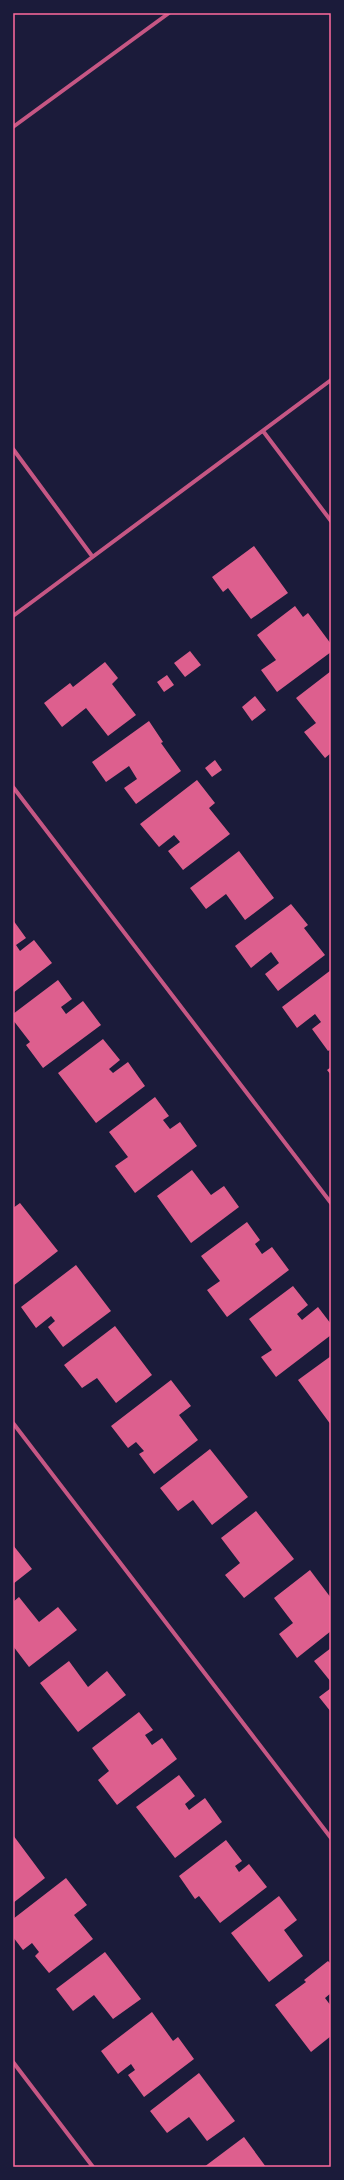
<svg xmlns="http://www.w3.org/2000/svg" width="344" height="2180" viewBox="0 0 344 2180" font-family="Lato,sans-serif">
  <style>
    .building { fill: #dd5f8e }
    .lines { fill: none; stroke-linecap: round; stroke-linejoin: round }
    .minor { stroke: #c65784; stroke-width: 4 }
    .neatline { fill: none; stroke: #ff6b9d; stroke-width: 1.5 }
  </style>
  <rect width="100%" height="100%" fill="#1b1b3a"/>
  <path class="building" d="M254 546 288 593 251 619 228 588 223 592 212 577Z
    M295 606 303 617 308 613 331 644V652L277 692 261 670 276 660 257 635Z
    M190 651 201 665 185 677 174 663Z
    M105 662 118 678 112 684 136 715 108 736 86 708 62 727 44 703 70 683 73 687Z
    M331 671V753L325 758 304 732 316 723 296 698Z
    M167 675 174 685 164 692 157 682Z
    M255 696 266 710 252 721 242 707Z
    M149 721 163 742 161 743 181 771 136 804 124 788 137 779 129 766 106 782 92 762Z
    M215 760 222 770 212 777 205 768Z
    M197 780 215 803 209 808 230 834 183 870 168 851 180 842 174 835 159 847 140 824Z
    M239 851 274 898 245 920 226 894 206 909 190 888Z
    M291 904 308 925 304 928 325 955 278 991 265 974 279 963 271 952 251 968 235 946Z
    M13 920 26 938 16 945 20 951 34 940 52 963 13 993Z
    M331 970V1049L328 1051 312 1029 321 1022 315 1014 297 1028 282 1007Z
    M58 980 72 999 61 1007 66 1014 83 1001 101 1025 43 1068 26 1045 30 1042 13 1020V1014Z
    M103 1039 120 1060 109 1069 113 1073 128 1062 145 1086 96 1123 58 1073Z
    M331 1067V1075L327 1070Z
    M155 1097 169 1116 163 1120 170 1129 180 1122 197 1146 135 1193 115 1166 128 1157 109 1132Z
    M192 1170 211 1195 224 1186 239 1207 191 1243 157 1196Z
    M20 1203 58 1251 13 1286V1208Z
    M247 1222 260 1240 255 1244 262 1254 272 1247 289 1270 227 1317 207 1290 220 1281 201 1256Z
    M76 1265 111 1311 63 1347 48 1327 55 1321 51 1316 36 1328 21 1307Z
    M293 1286 308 1305 297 1314 302 1320 318 1307 331 1324V1335L276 1377 261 1357 272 1350 249 1319Z
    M115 1326 152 1375 116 1403 97 1378 82 1388 64 1365Z
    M331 1356V1425L298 1380Z
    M171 1380 191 1406 179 1415 198 1440 154 1474 139 1454 144 1451 136 1442 128 1448 111 1426Z
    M210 1449 248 1497 212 1525 193 1500 178 1511 160 1488Z
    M256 1511 294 1559 244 1598 225 1575 240 1563 221 1538Z
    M13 1545 32 1569 13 1584Z
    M310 1570 331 1598V1631L297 1658 279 1634 293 1623 274 1598Z
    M19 1597 39 1622 58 1607 77 1630 29 1667 13 1646V1602Z
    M331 1648V1682L314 1661Z
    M69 1661 88 1687 107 1671 126 1695 78 1732 40 1683Z
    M331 1688V1712L319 1697Z
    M139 1712 153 1730 145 1735 152 1745 162 1738 177 1759 117 1805 98 1780 109 1771 92 1748Z
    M179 1775 195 1796 185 1804 189 1810 205 1798 222 1822 175 1858 136 1807Z
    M13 1835 45 1878 13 1903Z
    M226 1840 242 1861 235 1866 239 1872 249 1864 267 1887 220 1923 199 1896 195 1899 179 1876Z
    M66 1878 87 1905 74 1915 93 1939 49 1973 35 1956 39 1952 32 1943 23 1950 13 1937V1919Z
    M279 1896 297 1920 284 1930 303 1956 269 1982 231 1933Z
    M105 1952 141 1999 113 2019 94 1995 73 2011 56 1989Z
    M328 1961 331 1964V1993L325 1998 331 2006V2036L311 2052 275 2005 306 1982 304 1980Z
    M152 2012 173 2041 178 2037 194 2059 144 2097 128 2075 135 2070 131 2064 118 2074 101 2051Z
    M199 2073 235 2121 207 2141 189 2117 167 2133 150 2111Z
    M244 2137 266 2167H204Z"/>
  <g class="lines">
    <path class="minor" d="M13 127 169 13
      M263 431 331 521
      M13 449 92 556
      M13 616 331 380
      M13 787 331 1203
      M13 1423 331 1838
      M13 2062 93 2167"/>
  </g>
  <rect width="344" height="2180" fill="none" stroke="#1b1b3a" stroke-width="28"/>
  <rect x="14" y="14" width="316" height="2152" class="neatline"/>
</svg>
